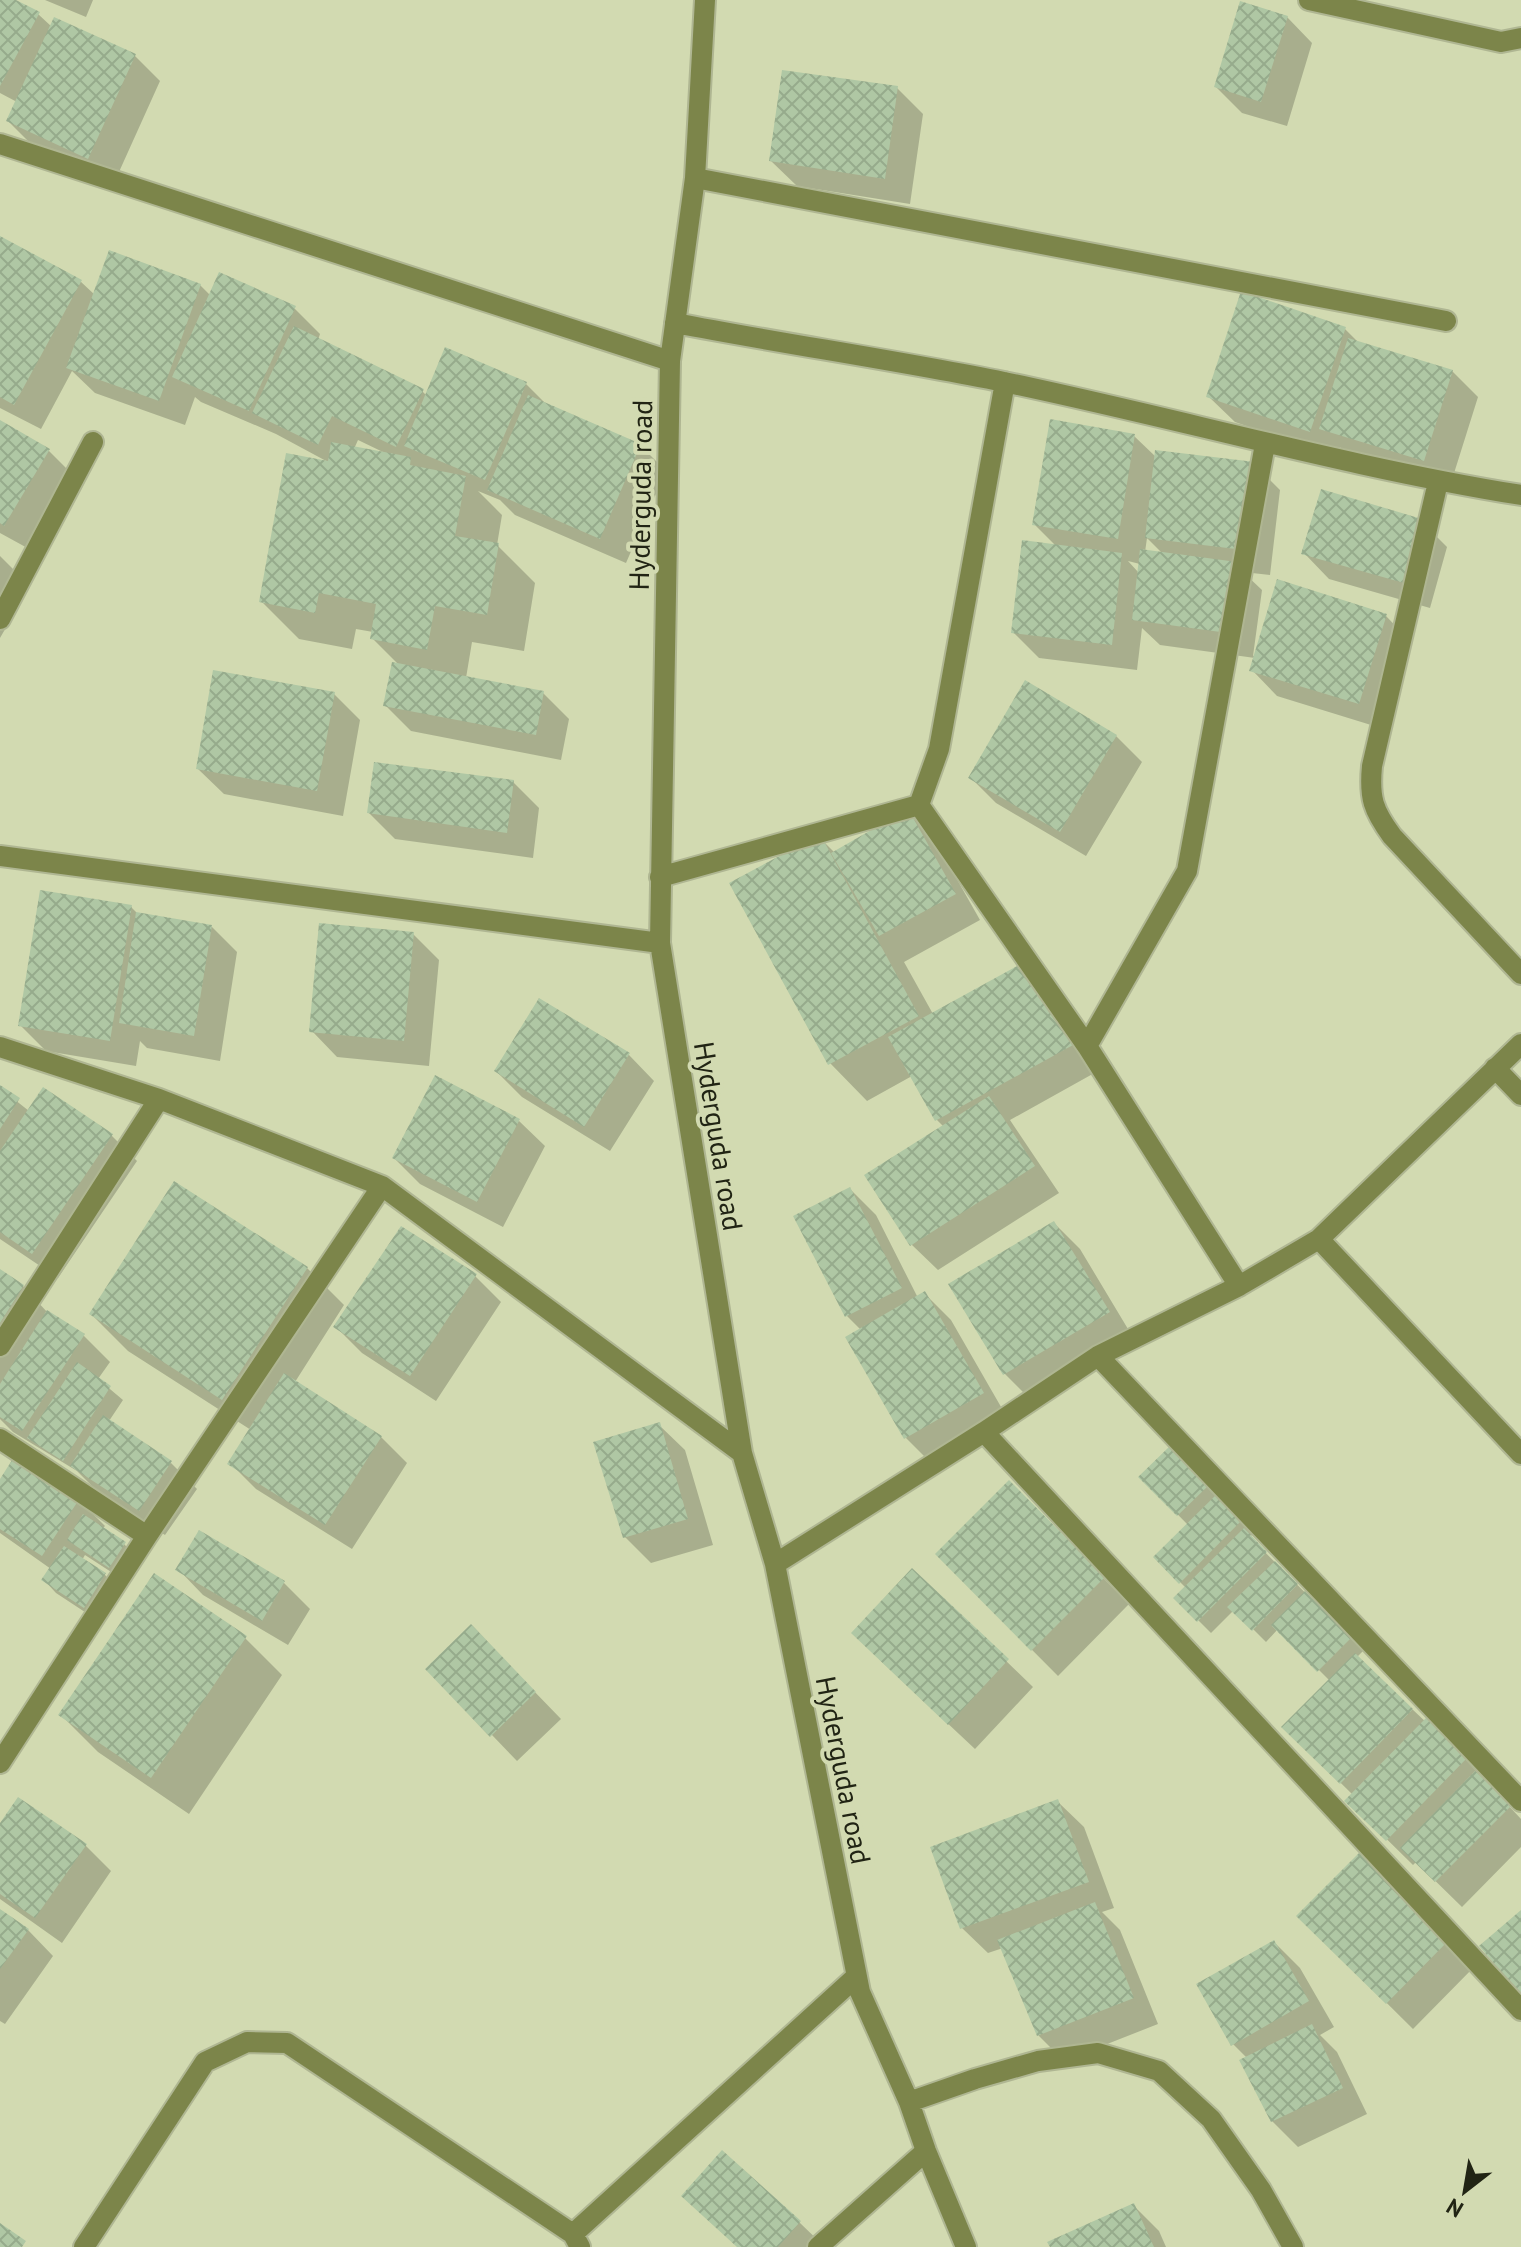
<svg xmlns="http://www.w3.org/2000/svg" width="1521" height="2247" viewBox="0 0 1521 2247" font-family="'PT Sans',sans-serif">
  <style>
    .shadow { fill: #0003; fill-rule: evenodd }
    .building { fill: url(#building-cross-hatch) }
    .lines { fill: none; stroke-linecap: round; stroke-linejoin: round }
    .minor-casing { stroke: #afb692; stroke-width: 24 }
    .minor { stroke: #7c854a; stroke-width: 20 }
    .labels { text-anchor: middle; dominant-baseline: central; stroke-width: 8; stroke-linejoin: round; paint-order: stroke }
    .street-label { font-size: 28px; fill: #212414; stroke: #d2dab1 }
  </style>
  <defs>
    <pattern id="building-cross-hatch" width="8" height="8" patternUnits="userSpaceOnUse" patternTransform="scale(2)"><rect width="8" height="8" fill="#afc7a4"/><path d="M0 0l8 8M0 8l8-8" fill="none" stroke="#96ab8c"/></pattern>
  </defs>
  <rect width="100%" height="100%" fill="#d2dab1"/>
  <path class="shadow" d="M0 0H12L38 14 52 27 134 55 160 81 114 183 34 147 8 121 17 102 0 93Z
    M45 0H93L86 17Z
    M1287 17 1312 43 1287 126 1242 113 1216 87Z
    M897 88 923 114 910 204 797 186 771 161Z
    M0 238 80 281 95 295 200 285 211 296 294 308 320 334 318 340 422 391 427 396 526 384 547 405 640 445 666 471 626 563 515 515 500 500 478 491 502 515 497 545 535 583 524 651 472 642 466 678 543 693 569 719 561 760 411 731 385 705 399 665 372 638 373 632 356 629 352 649 299 639 261 601 328 462 276 434 201 402 195 397 185 425 95 393 72 371 41 429 0 408ZM358 440 385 453 354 449Z
    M1344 328 1359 343 1452 371 1478 397 1450 486 1347 455 1340 447 1336 457 1235 422 1209 397Z
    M0 422 48 450 74 476 31 550 0 533Z
    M1134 436 1156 457 1254 464 1280 490 1270 575 1243 572 1262 590 1253 656 1386 616 1411 642 1384 729 1277 696 1252 670 1255 658 1160 645 1142 628 1137 670 1039 658 1013 632 1057 547 1034 524ZM1147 538 1164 555 1145 552ZM1128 561 1140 564 1139 573Z
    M1421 521 1447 547 1430 608 1329 579 1304 553Z
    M0 556 30 586 0 638Z
    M334 694 360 720 343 816 224 794 198 769Z
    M1116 736 1142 762 1086 856 996 803 970 777Z
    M513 782 539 808 533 858 395 839 369 813Z
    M907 812 933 837 980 920 904 962 933 1014 1051 989 1098 1071 1010 1120 1059 1193 938 1270 912 1245 944 1127 937 1120 912 1076 867 1101 830 1063 819 837 835 853Z
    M131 907 139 915 211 926 237 952 220 1061 147 1048 140 1041 136 1066 46 1051 20 1025Z
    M413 934 439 960 429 1066 337 1057 312 1031Z
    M629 1055 654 1081 610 1151 522 1097 496 1071Z
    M0 1088 29 1111 111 1135 137 1161 58 1278 0 1239Z
    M519 1121 545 1146 503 1227 420 1184 394 1158Z
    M850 1189 876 1215 918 1298 925 1294 951 1320 1008 1419 931 1463 905 1437 861 1330 847 1316Z
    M1054 1223 1080 1249 1134 1339 1031 1400 1005 1374 951 1284Z
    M307 1268 344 1305 295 1382 381 1437 407 1463 352 1549 256 1489 230 1463 251 1430 128 1351 91 1314Z
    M0 1272 23 1286 48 1313 84 1336 110 1362 98 1379 123 1400 109 1421 171 1463 197 1489 165 1535 98 1492 77 1471 13 1432 0 1419Z
    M475 1276 501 1302 436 1401 362 1353 336 1327Z
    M659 1425 685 1450 713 1545 651 1563 625 1537Z
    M1169 1450 1254 1533 1250 1537 1363 1651 1357 1657 1465 1759 1521 1819V1847L1462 1907 1416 1862 1413 1865 1347 1800 1353 1795 1284 1727 1330 1681 1278 1629 1266 1642 1234 1610 1211 1633 1176 1598 1186 1588 1155 1557 1188 1525 1141 1477Z
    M0 1483 79 1500 105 1526 102 1529 124 1544 137 1557 122 1579 85 1555 82 1560 105 1575 117 1587 97 1620 56 1593 44 1580 51 1569 0 1533Z
    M1009 1483 1129 1604 1058 1676 937 1554Z
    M200 1532 284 1583 310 1609 288 1645 203 1595 178 1569Z
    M913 1571 1033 1687 975 1749 879 1659Z
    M245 1638 282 1675 189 1814 98 1752 61 1715Z
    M497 1653 561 1719 517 1761 492 1735Z
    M1058 1802 1084 1827 1114 1908 1102 1912 1120 1930 1158 2024 1064 2061 1038 2035 1003 1948 988 1953 962 1928Z
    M0 1826 85 1845 111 1871 62 1943 0 1899Z
    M1361 1854 1475 1966 1413 2029 1299 1916Z
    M0 1911 28 1930 53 1956 5 2024 0 2021Z
    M1274 1942 1300 1968 1334 2027 1320 2035 1337 2052 1367 2114 1298 2147 1272 2121 1247 2058 1233 2044Z
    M723 2153 800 2223 825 2247H737Z
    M1133 2205 1159 2231 1166 2247H1052Z"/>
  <path class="building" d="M0 0H16L40 12 0 86Z
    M1240 1 1288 16 1261 102 1214 87Z
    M54 17 136 54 88 159 6 121Z
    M782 70 898 86 885 179 769 161Z
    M0 236 82 280 14 405 0 397Z
    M109 250 201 284 159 401 66 368Z
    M219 272 296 306 249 411 172 377Z
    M1241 291 1346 327 1310 432 1206 397Z
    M294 326 424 389 396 447 332 416 318 445 252 413Z
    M1348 338 1453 370 1424 461 1319 429Z
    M445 347 527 382 485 480 404 446Z
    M528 395 641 444 600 539 487 490Z
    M1050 419 1135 434 1118 539 1032 525Z
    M0 420 50 449 4 526 0 523Z
    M331 442 411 457 410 465 466 476 455 536 499 543 487 615 435 606 427 650 370 639 376 604 319 593 315 613 259 602 286 453 328 461Z
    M1155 450 1255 462 1244 550 1145 538Z
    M1321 489 1422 519 1404 583 1301 554Z
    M1022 540 1122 553 1112 645 1011 633Z
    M1140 549 1237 562 1228 633 1132 620Z
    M1277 579 1387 614 1359 704 1249 671Z
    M392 662 544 691 536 735 383 706Z
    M213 670 335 692 317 791 196 769Z
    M1025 680 1117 735 1060 832 968 778Z
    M374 762 514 780 507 833 367 813Z
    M908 809 956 894 879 936 831 853Z
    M820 834 919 1016 828 1065 729 883Z
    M40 890 132 905 110 1041 18 1026Z
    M136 912 212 925 194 1036 119 1023Z
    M319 923 414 932 404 1041 309 1032Z
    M1026 961 1073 1045 935 1121 888 1037Z
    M539 998 630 1053 584 1127 494 1071Z
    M435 1075 520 1119 477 1202 392 1158Z
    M0 1085 20 1098 0 1129Z
    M43 1087 113 1134 32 1254 0 1232V1151Z
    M989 1096 1035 1166 910 1246 864 1175Z
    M174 1181 308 1267 222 1400 89 1314Z
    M850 1187 902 1288 845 1317 793 1216Z
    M1054 1221 1110 1312 1003 1375 948 1284Z
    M401 1226 477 1274 410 1376 333 1327Z
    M0 1269 24 1285 0 1323Z
    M925 1291 984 1393 904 1439 845 1337Z
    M47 1310 85 1334 22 1431 0 1417V1384Z
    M77 1362 111 1386 63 1461 27 1438Z
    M284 1373 382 1436 325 1525 227 1464Z
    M103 1415 172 1461 139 1511 70 1466Z
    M660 1422 688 1519 623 1538 593 1442Z
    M1169 1447 1208 1486 1177 1516 1138 1477Z
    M14 1457 80 1498 42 1556 0 1529V1479Z
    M1009 1480 1105 1577 1031 1651 935 1554Z
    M1217 1494 1243 1519 1179 1584 1153 1557Z
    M83 1514 126 1542 109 1568 67 1540Z
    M1244 1528 1267 1552 1197 1622 1173 1598Z
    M199 1530 285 1581 262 1621 175 1570Z
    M64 1546 106 1573 84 1608 41 1580Z
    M1275 1561 1298 1584 1252 1631 1227 1607Z
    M912 1568 1009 1659 948 1725 851 1633Z
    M154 1573 247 1636 151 1778 58 1715Z
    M1305 1591 1352 1637 1317 1672 1271 1625Z
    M471 1624 536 1692 490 1737 425 1669Z
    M1355 1653 1413 1709 1340 1784 1281 1727Z
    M1426 1718 1467 1758 1386 1841 1344 1801Z
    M1475 1771 1511 1806 1435 1882 1400 1848Z
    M18 1797 87 1844 35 1918 0 1894V1823Z
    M1058 1799 1089 1882 960 1929 930 1847Z
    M1361 1851 1450 1939 1386 2004 1296 1916Z
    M1095 1902 1134 1998 1037 2036 997 1940Z
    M0 1909 29 1929 0 1969Z
    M1521 1910V1995L1479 1946Z
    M1274 1940 1309 2001 1231 2046 1196 1984Z
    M1312 2024 1343 2088 1271 2122 1239 2060Z
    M722 2150 801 2221 778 2247H737L681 2196Z
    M1134 2203 1154 2247H1050L1047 2242Z
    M0 2223 26 2241 22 2247H0Z"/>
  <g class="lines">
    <defs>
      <path id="minor" d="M705 0 695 178 670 361 660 943 742 1453 775 1564 860 1992 909 2102 926 2151 966 2247
        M1309 0 1501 42 1521 38
        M0 144 670 361
        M695 178 1446 321
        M675 323C784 344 895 360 1004 382 1177 418 1347 467 1521 495
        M1438 482 1372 766C1369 798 1373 810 1392 836L1521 974
        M0 619 93 442
        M919 805 1087 1046 1239 1286
        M919 805 939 749 1005 382
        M0 856 660 943
        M660 877 919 805
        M1087 1046 1187 871 1265 444
        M0 1047 159 1099 382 1186 742 1453
        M1495 1068 1521 1095
        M1319 1239 1521 1454
        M0 1346 159 1099
        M1098 1356 1521 1801
        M984 1432 1521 2010
        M0 1439 147 1536
        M775 1564 984 1432 1098 1356 1239 1286 1319 1239 1521 1044
        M0 1763 147 1536 382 1186
        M909 2102 975 2079 1038 2061 1098 2053 1159 2071 1211 2119 1261 2190 1293 2247
        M573 2234 857 1976
        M84 2247 205 2062 247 2042 287 2043 573 2234 580 2247
        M818 2247 926 2151"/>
    </defs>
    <use href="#minor" class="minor-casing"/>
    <use href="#minor" class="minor"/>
  </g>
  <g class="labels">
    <g class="street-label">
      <text transform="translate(640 495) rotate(-89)">Hyderguda road</text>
      <text transform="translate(719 1136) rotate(81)">Hyderguda road</text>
      <text transform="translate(844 1770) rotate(79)">Hyderguda road</text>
    </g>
  </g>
  <g transform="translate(1465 2191) rotate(211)" stroke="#d2dab1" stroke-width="6" paint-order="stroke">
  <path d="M0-6L14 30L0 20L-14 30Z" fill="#212414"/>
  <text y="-12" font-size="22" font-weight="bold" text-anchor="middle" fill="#212414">N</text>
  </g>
</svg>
